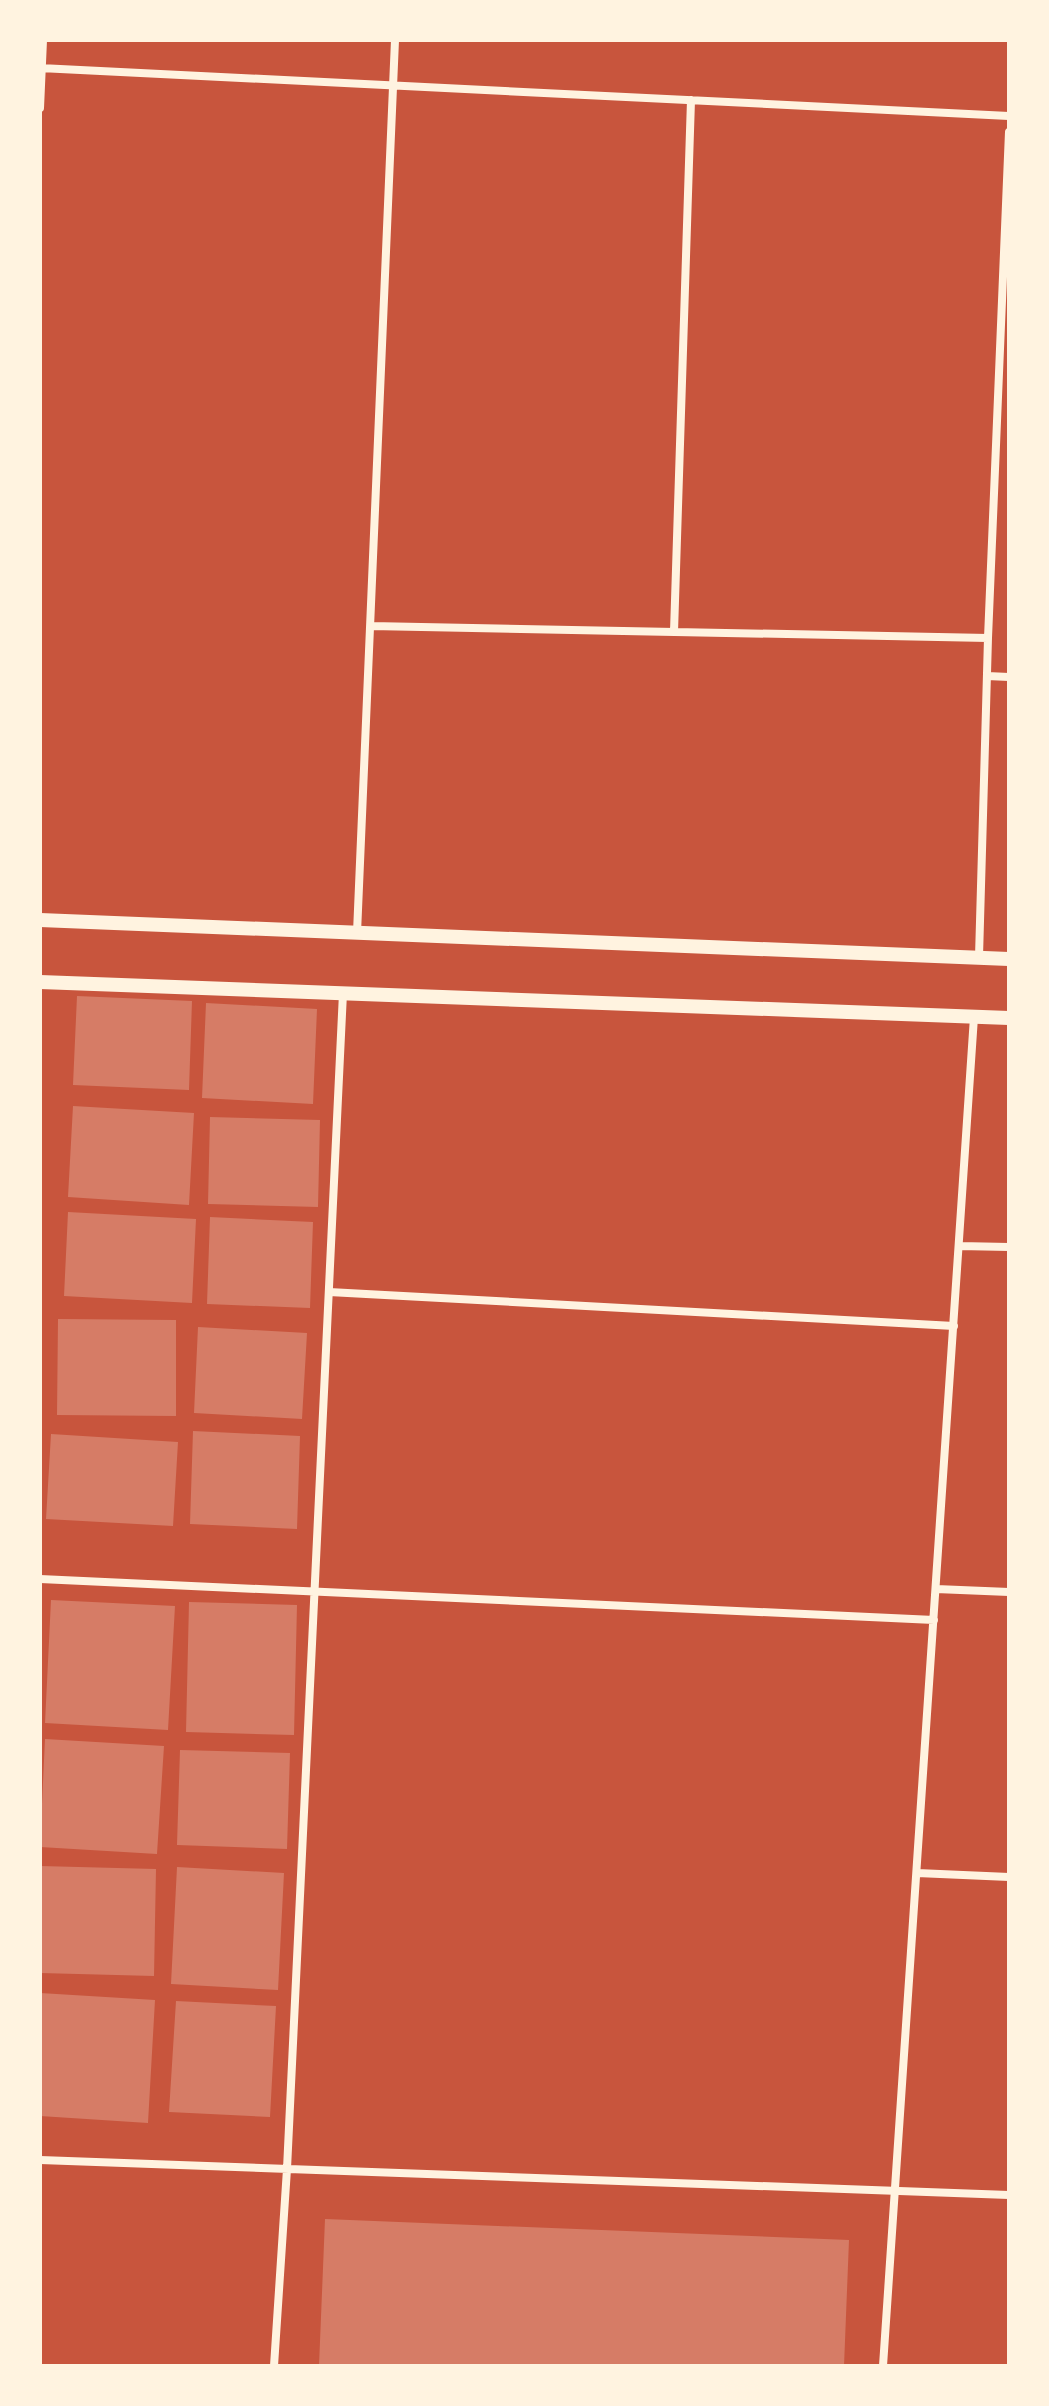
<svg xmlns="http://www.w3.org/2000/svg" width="1049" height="2406" viewBox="0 0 1049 2406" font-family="Ubuntu,sans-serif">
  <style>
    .building { fill: #d67c66 }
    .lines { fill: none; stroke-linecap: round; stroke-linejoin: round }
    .minor { stroke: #fff3e0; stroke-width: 8 }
    .tertiary { stroke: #fff3e0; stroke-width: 14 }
  </style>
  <rect width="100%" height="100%" fill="#c8553d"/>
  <path class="building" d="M77 996 192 1001 189 1090 73 1085Z
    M206 1003 317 1009 313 1104 202 1098Z
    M73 1106 194 1113 189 1205 68 1197Z
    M210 1117 320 1120 318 1207 208 1204Z
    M68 1212 196 1219 192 1303 64 1296Z
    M210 1217 313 1222 310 1308 207 1304Z
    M58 1319 176 1320V1416L57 1415Z
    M198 1327 307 1333 302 1419 194 1413Z
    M193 1431 300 1436 297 1529 190 1524Z
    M51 1434 178 1442 173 1526 46 1519Z
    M51 1600 175 1606 168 1730 45 1723Z
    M189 1602 297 1605 294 1735 186 1732Z
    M45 1739 164 1746 157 1854 40 1847Z
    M180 1750 290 1753 287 1849 177 1845Z
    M40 1866 156 1869 154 1976 40 1973Z
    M177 1867 284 1873 278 1990 171 1984Z
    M40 1993 155 2000 148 2123 40 2116Z
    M176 2001 276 2006 270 2117 169 2112Z
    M325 2219 849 2240 844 2366H319Z"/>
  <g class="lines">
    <path class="minor" d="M40 68 1009 116
      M40 108 43 40
      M371 626 988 638
      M674 632 691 100
      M987 676 1009 677
      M357 933 395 40
      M979 957 988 638 1009 132
      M959 1246 1009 1247
      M329 1292 954 1326
      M40 1579 934 1620
      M936 1589 1009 1592
      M917 1873 1009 1877
      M40 2160 1009 2195
      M274 2366 287 2169 343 993
      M883 2366 974 1017"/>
    <path class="tertiary" d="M40 920 1009 959
      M40 982 1009 1018"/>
  </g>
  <rect width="1049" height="2406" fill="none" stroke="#fff3e0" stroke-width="84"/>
</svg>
